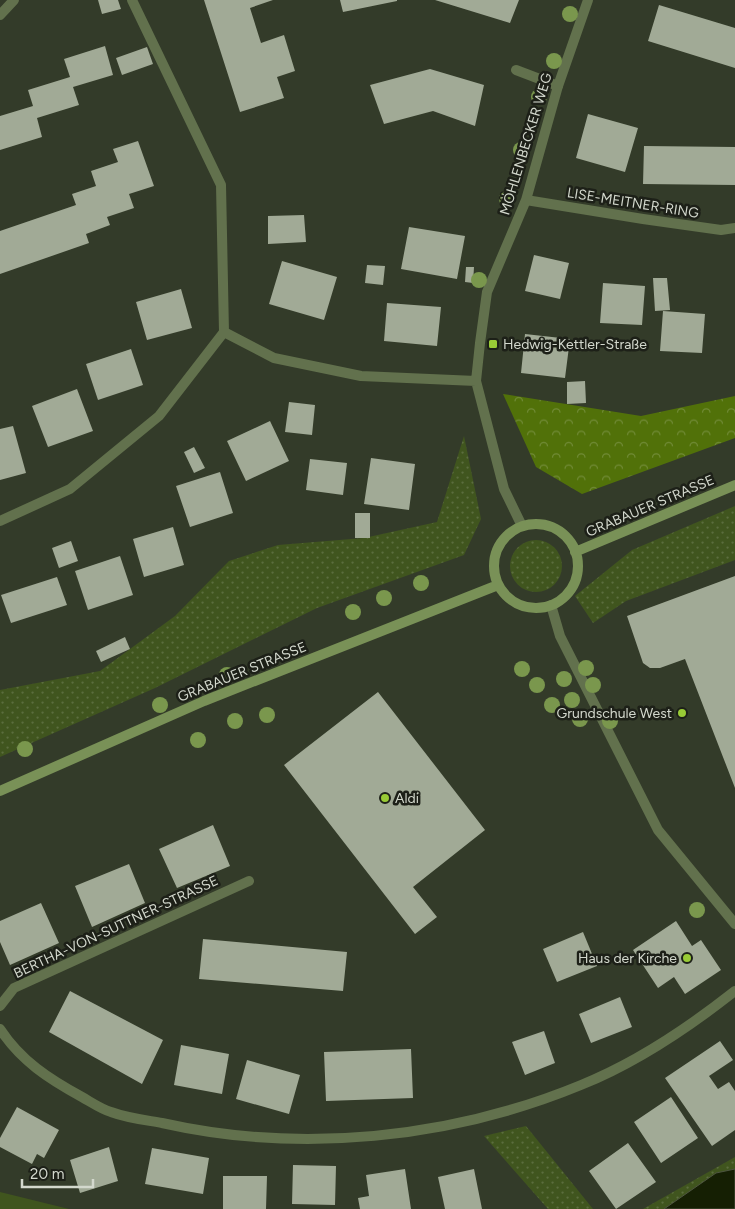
<svg xmlns="http://www.w3.org/2000/svg" width="735" height="1209" viewBox="0 0 735 1209" font-family="Figtree,sans-serif">
  <style>
    .grass { fill: url(#grass-dots) }
    .forest { fill: url(#forest-crowns) }
    .park { fill: #40551e }
    .water { fill: #151f03; stroke: #4e5640 }
    .building { fill: #a1aa96 }
    .lines { fill: none; stroke-linecap: round; stroke-linejoin: round }
    .lane { stroke: #62714d; stroke-width: 10 }
    .street { stroke: #62714d; stroke-width: 10 }
    .secondary { stroke: #799157; stroke-width: 10 }
    .tree { fill: #7a974d }
    .poi-dot { fill: #99cb36; stroke: #1d2018; stroke-width: 2 }
    .labels { text-anchor: middle; dominant-baseline: central; stroke-width: 5; stroke-linejoin: round; paint-order: stroke }
    .street-label { font-size: 14px; fill: #d3d8cd; stroke: #1d2018 }
    .poi-label { font-size: 14px; fill: #d3d8cd; stroke: #1d2018; text-anchor: start }
  </style>
  <defs>
    <pattern id="grass-dots" width="8" height="8" patternUnits="userSpaceOnUse" patternTransform="scale(1.25)"><rect width="8" height="8" fill="#40551e"/><path d="M2 2h.1M6 6h.1" fill="none" stroke="#5b6d3e" stroke-width="1.8" stroke-linecap="round"/></pattern>
    <pattern id="forest-crowns" width="20" height="18" patternUnits="userSpaceOnUse" patternTransform="scale(1.25)"><rect width="20" height="18" fill="#517109"/><path d="M2 6a3 3 0 1 1 6 0M12 15a3 3 0 1 1 6 0" fill="none" stroke="#718b37"/></pattern>
  </defs>
  <rect width="100%" height="100%" fill="#333b29"/>
  <path class="grass" d="M464 436 481 519 464 555 317 608 155 688 0 757V690L100 671 175 616 229 561 278 545 364 538 437 522Z
    M735 506V560L626 601 593 623 575 596 632 550Z
    M510 566a26 26 0 1 1 52 0a26 26 0 1 1-52 0Z
    M526 1126 593 1209H548L484 1136Z
    M735 1157V1169L716 1173 664 1209H643Z"/>
  <path class="forest" d="M503 394 641 416 735 396V438L582 494 536 467Z"/>
  <path class="park" d="M0 1192 69 1209H0Z"/>
  <path class="water" d="M735 1169V1209H664L716 1173Z"/>
  <path class="building" d="M98 0H118L121 9 102 14Z
    M204 0H273L250 8 261 43 284 35 295 71 277 77 284 98 240 112Z
    M340 0H397V1L343 12Z
    M435 0H519L510 23Z
    M659 5 735 28V68L648 41Z
    M105 46 113 75 73 87 79 105 37 118 42 137 0 150V116L33 106 28 90 70 77 64 59Z
    M147 47 153 64 122 75 116 58Z
    M430 69 484 85 475 126 433 111 384 124 370 85Z
    M588 114 638 128 625 172 576 158Z
    M138 141 154 186 129 194 134 208 107 217 110 225 86 234 89 243 0 274V231L76 205 72 194 96 186 91 171 118 162 113 149Z
    M644 146 735 147V185L643 184Z
    M304 215 306 242 268 244V216Z
    M409 227 465 236 457 279 401 269Z
    M534 255 569 263 560 299 525 291Z
    M282 261 337 277 324 320 269 304Z
    M367 265 385 266 383 285 365 283Z
    M466 267H474L473 283 465 282Z
    M653 278H667L670 310 655 311Z
    M603 283 645 286 642 325 600 323Z
    M181 289 192 328 147 340 136 302Z
    M387 303 441 307 437 346 384 341Z
    M663 311 705 314 702 353 660 351Z
    M525 334 570 339 565 378 521 373Z
    M131 349 143 385 98 400 86 364Z
    M585 381 586 403 567 404V382Z
    M77 389 93 431 48 447 32 406Z
    M289 402 315 405 312 435 285 432Z
    M270 421 289 461 246 481 227 441Z
    M13 426 26 473 0 480V429Z
    M194 447 205 468 194 473 184 452Z
    M371 458 415 464 409 510 364 504Z
    M310 459 347 463 343 495 306 490Z
    M220 472 233 513 190 527 176 486Z
    M355 513H370V538H355Z
    M173 527 184 565 144 577 133 539Z
    M71 541 78 561 59 568 52 548Z
    M120 556 133 595 88 610 75 571Z
    M735 576V788L685 659 660 668H650L643 663 627 616Z
    M57 577 67 605 11 623 1 595Z
    M125 637 130 649 101 662 96 651Z
    M378 692 485 830 413 887 437 917 415 934 284 765Z
    M213 825 230 866 177 888 159 849Z
    M129 864 145 903 92 927 75 886Z
    M41 903 59 943 10 965 0 942V921Z
    M676 921 692 946 701 940 721 970 685 994 674 977 658 988 633 950Z
    M583 932 597 966 557 982 543 949Z
    M203 939 347 952 343 991 199 979Z
    M70 991 163 1040 142 1084 49 1032Z
    M620 997 632 1027 591 1043 579 1014Z
    M544 1031 555 1063 525 1075 512 1042Z
    M720 1041 733 1060 709 1076 718 1089 729 1082 735 1091V1130L712 1146 665 1078Z
    M181 1045 229 1054 222 1094 174 1085Z
    M411 1049 413 1098 326 1101 324 1052Z
    M247 1060 300 1075 289 1114 236 1099Z
    M671 1097 698 1138 661 1163 634 1122Z
    M17 1107 59 1130 44 1158 37 1154 32 1164 0 1147V1138Z
    M628 1143 656 1182 616 1209 589 1171Z
    M109 1147 118 1181 80 1193 70 1160Z
    M152 1148 209 1158 203 1194 145 1184Z
    M293 1165 336 1166 335 1205 292 1204Z
    M405 1169 411 1209H360L358 1198 369 1196 366 1175Z
    M474 1169 482 1209H445L438 1177Z
    M223 1176H267L266 1209H223Z"/>
  <g class="lines">
    <path class="lane" d="M0 15 14 0
      M516 70 558 86"/>
    <path class="street" d="M526 200 643 219 721 230 735 228
      M224 332 274 358 361 376 476 381
      M0 521 70 489 159 416 224 332 221 185 132 0
      M522 526 504 489 476 381 480 343 487 292 526 200 558 86 588 0
      M551 605 560 636 658 830 735 924
      M0 1006 14 988 249 881
      M0 1029C21 1061 49 1079 82 1097 91 1102 101 1109 111 1112 127 1118 145 1120 162 1123 300 1154 450 1139 581 1085 636 1063 688 1028 735 991"/>
    <path class="secondary" d="M494 566a42 42 0 1 1 84 0a42 42 0 1 1-84 0Z
      M575 552 735 485
      M0 791 204 701 498 585"/>
  </g>
  <g class="tree">
    <circle cx="570" cy="14" r="8"/>
    <circle cx="554" cy="61" r="8"/>
    <circle cx="539" cy="97" r="8"/>
    <circle cx="521" cy="150" r="8"/>
    <circle cx="507" cy="199" r="8"/>
    <circle cx="479" cy="280" r="8"/>
    <circle cx="421" cy="583" r="8"/>
    <circle cx="384" cy="598" r="8"/>
    <circle cx="353" cy="612" r="8"/>
    <circle cx="586" cy="668" r="8"/>
    <circle cx="522" cy="669" r="8"/>
    <circle cx="227" cy="675" r="8"/>
    <circle cx="564" cy="679" r="8"/>
    <circle cx="537" cy="685" r="8"/>
    <circle cx="593" cy="685" r="8"/>
    <circle cx="572" cy="700" r="8"/>
    <circle cx="160" cy="705" r="8"/>
    <circle cx="552" cy="705" r="8"/>
    <circle cx="267" cy="715" r="8"/>
    <circle cx="580" cy="719" r="8"/>
    <circle cx="235" cy="721" r="8"/>
    <circle cx="610" cy="721" r="8"/>
    <circle cx="198" cy="740" r="8"/>
    <circle cx="25" cy="749" r="8"/>
    <circle cx="697" cy="910" r="8"/>
  </g>
  <g class="poi-dot">
    <rect x="488" y="339" width="10" height="10" rx="2.5"/>
    <circle cx="682" cy="713" r="5"/>
    <circle cx="385" cy="798" r="5"/>
    <circle cx="687" cy="958" r="5"/>
  </g>
  <g class="labels">
    <g class="street-label">
      <text transform="translate(526 144) rotate(-73)">MÖHLENBECKER WEG</text>
      <text transform="translate(633 203) rotate(9)">LISE-MEITNER-RING</text>
      <text transform="translate(650 506) rotate(-23)">GRABAUER STRASSE</text>
      <text transform="translate(242 672) rotate(-22)">GRABAUER STRASSE</text>
      <text transform="translate(116 927) rotate(-25)">BERTHA-VON-SUTTNER-STRASSE</text>
    </g>
    <g class="poi-label">
      <text x="503" y="344">Hedwig-Kettler-Straße</text>
      <text x="672" y="713" text-anchor="end">Grundschule West</text>
      <text x="395" y="798">Aldi</text>
      <text x="677" y="958" text-anchor="end">Haus der Kirche</text>
    </g>
  </g>
  <path d="M22 1179v8h71v-8" fill="none" stroke="#d3d8cd" stroke-width="2.5"/>
  <text x="30" y="1179" font-size="15" fill="#d3d8cd" stroke="#1d2018" stroke-width="4" paint-order="stroke">20 m</text>
</svg>
